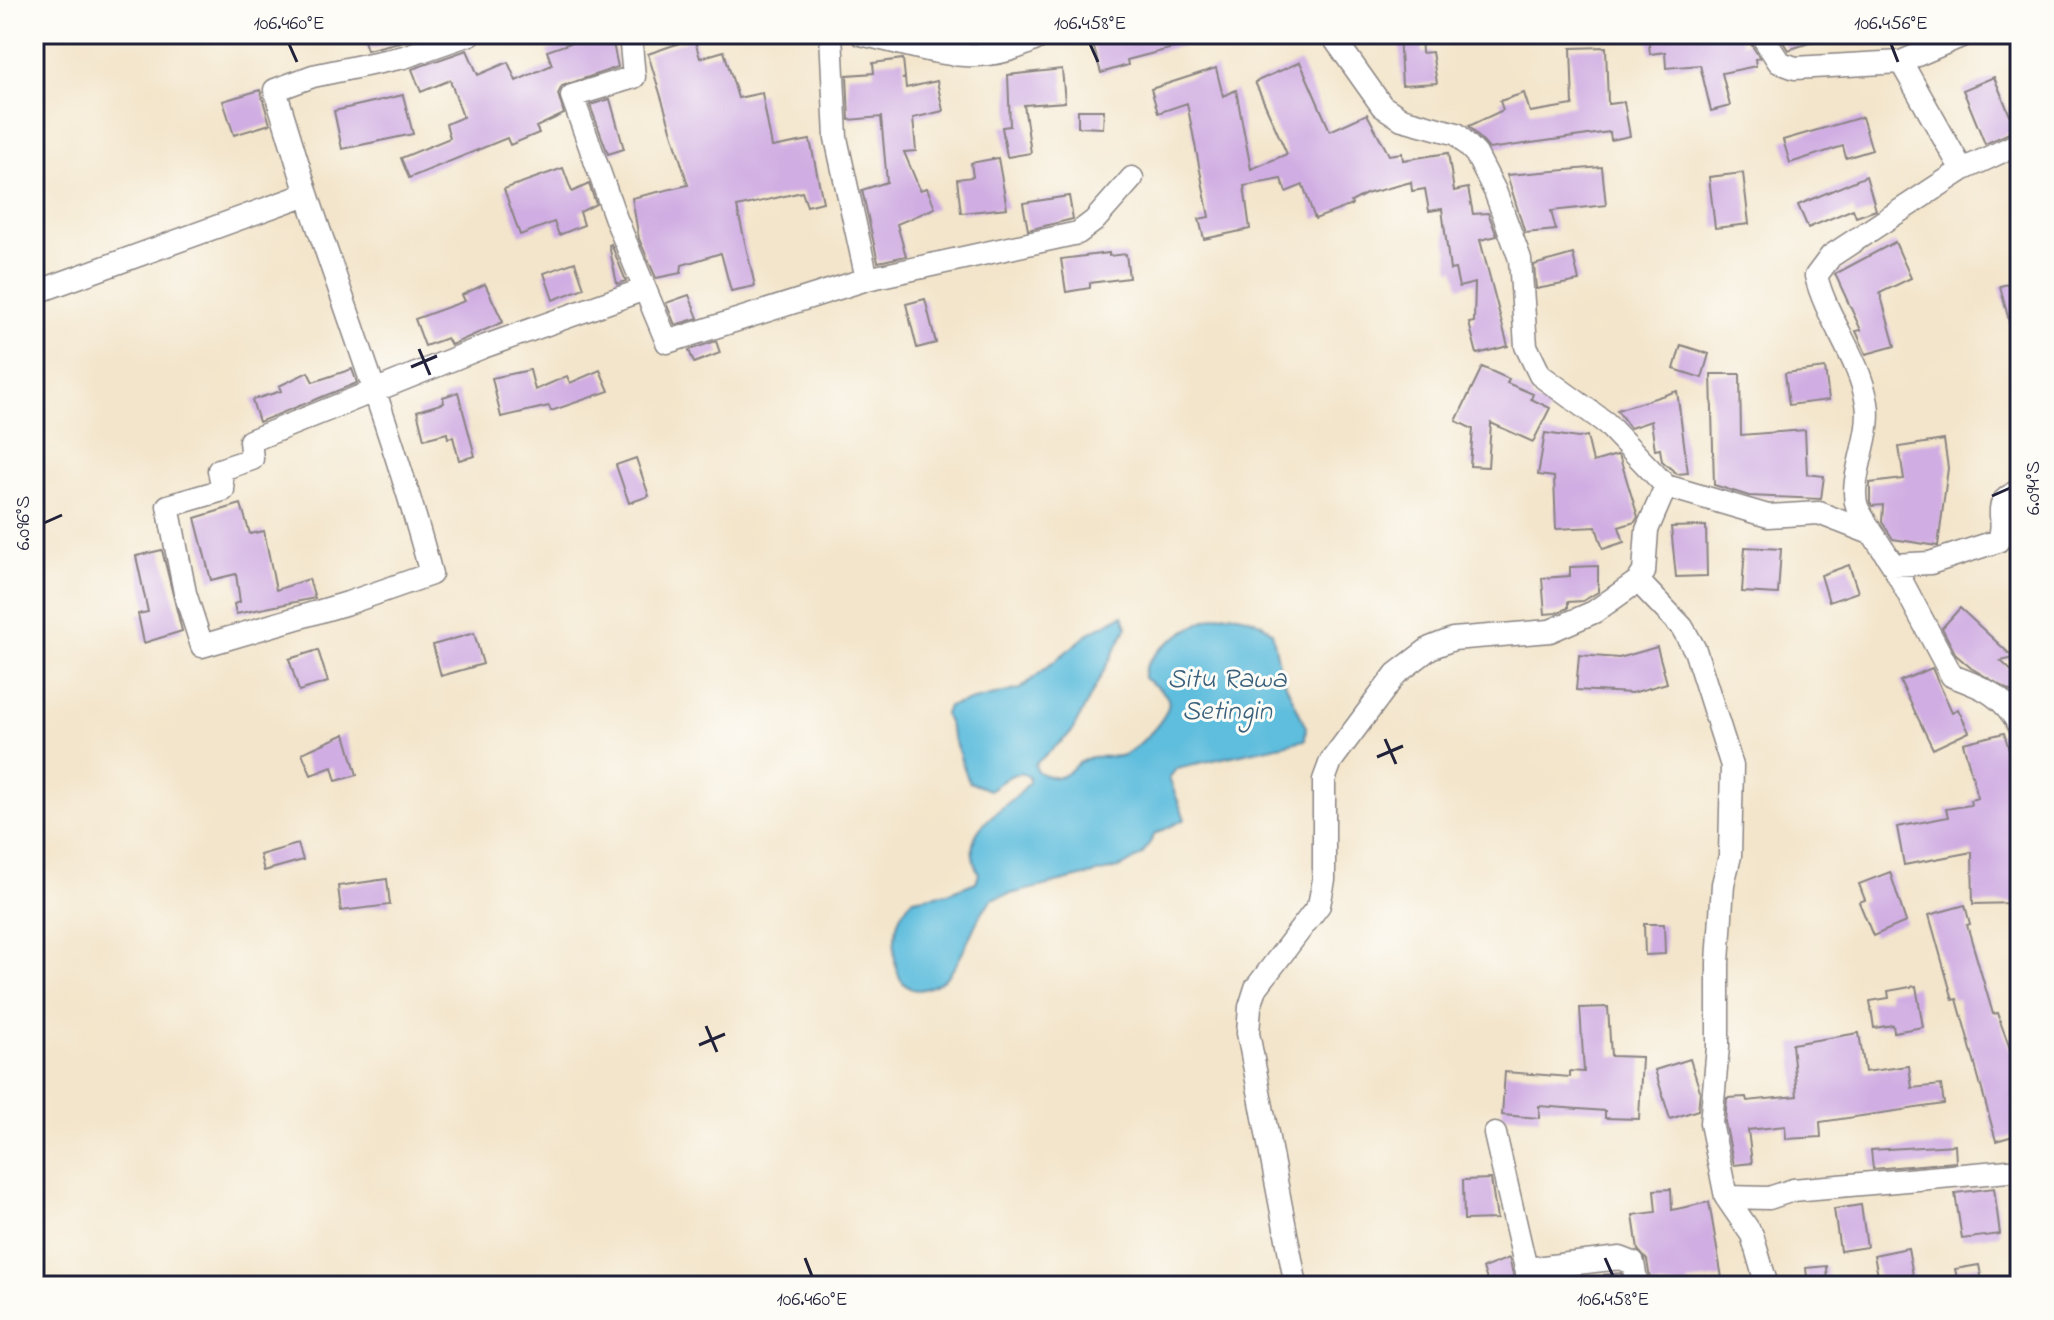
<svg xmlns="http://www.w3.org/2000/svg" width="2054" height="1320" viewBox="0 0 2054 1320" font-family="'Indie Flower',sans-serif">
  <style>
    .water { fill: #5fbddd; stroke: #40708c; stroke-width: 2 }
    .building { fill: #d0ade2 }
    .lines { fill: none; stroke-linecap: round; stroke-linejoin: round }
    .minor-casing { stroke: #8a8483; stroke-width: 25 }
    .minor { stroke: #fff; stroke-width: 22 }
    .ticks { fill: none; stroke: #22223b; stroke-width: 3 }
    .labels { text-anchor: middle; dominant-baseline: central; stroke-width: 6; stroke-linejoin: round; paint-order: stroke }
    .water-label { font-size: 28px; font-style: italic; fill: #3a607c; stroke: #fdfcf7 }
    .neatline { fill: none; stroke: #22223b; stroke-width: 3 }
    .ticks-label { font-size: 20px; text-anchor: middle; fill: #22223b }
  </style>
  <rect width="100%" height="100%" fill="#fdfcf7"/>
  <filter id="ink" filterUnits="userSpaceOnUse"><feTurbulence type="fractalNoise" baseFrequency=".0125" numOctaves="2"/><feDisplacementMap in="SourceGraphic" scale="16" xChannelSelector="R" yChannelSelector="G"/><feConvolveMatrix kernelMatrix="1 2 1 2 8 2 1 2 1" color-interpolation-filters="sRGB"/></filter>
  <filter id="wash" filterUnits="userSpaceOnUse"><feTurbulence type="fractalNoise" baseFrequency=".006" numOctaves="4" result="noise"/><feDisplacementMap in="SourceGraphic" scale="32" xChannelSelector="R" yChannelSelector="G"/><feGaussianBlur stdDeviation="1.8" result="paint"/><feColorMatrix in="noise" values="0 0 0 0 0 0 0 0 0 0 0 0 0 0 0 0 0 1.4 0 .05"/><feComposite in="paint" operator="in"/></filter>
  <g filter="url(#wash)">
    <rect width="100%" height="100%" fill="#f3e5cb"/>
    <path class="water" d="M1123 615 1127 627 1071 733 1035 764 1037 771C1067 790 1070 761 1092 757 1102 755 1113 759 1123 755 1137 749 1173 715 1168 699 1165 690 1151 684 1144 678 1141 654 1198 620 1220 615 1238 612 1259 619 1272 632L1281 674 1306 727 1305 740 1177 768 1169 778 1185 819 1155 834 1142 855 1122 867 994 898C966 922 966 980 924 989 888 997 891 934 901 914 904 909 909 904 913 899L948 893 976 882 979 874C954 824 1007 814 1029 782V777C1014 766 1003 783 989 790L969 782 945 714 948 706 1020 689 1092 631Z"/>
    <g id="blocks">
      <path class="building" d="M362 34H419V37L367 50Z
        M588 34H611L618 67 562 86 558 94 564 114 536 127 539 133 510 145 507 138 409 178 401 158 450 138 446 124 463 117 450 80 421 92 412 69 467 50 478 75 508 62 516 81 552 65 547 51 588 37Z
        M1090 34H1203L1204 40 1127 60 1128 65 1101 73Z
        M1399 34H1421L1422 53 1432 52 1437 83 1402 85Z
        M1648 34H1740L1742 44 1749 41 1760 58 1755 59 1756 66 1722 73 1730 106 1711 111 1700 65 1666 68 1665 52 1650 54Z
        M1778 34H1823L1824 38 1788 50Z
        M694 38 700 58 724 51 738 98 762 93 772 147 810 140 823 202 807 206 802 192 737 207 755 286 731 291 721 253 682 265 681 273 656 278 639 239 632 198 688 185 648 54Z
        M1606 47 1608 104 1624 102 1630 136 1611 140 1610 132 1489 149 1469 126 1503 110 1500 101 1524 93 1530 112 1573 105 1571 48Z
        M903 59 905 78 902 79H905L906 88 937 81 943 111 913 118 916 151 904 152 920 190 927 188 935 208 897 224 906 256 878 262 862 190 887 182 881 117 849 120 847 75 874 73 873 63Z
        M1300 62 1330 131 1367 114 1389 155 1402 153 1403 160 1448 153 1454 191 1468 188 1473 214 1488 213 1497 236 1480 240 1508 346 1477 354 1469 323 1474 322 1475 283 1459 287 1455 269 1450 270 1442 209 1429 211 1425 189 1412 191 1411 182 1366 194 1351 202 1352 205 1315 219 1303 185 1286 192 1281 179 1244 186 1250 229 1204 239 1199 219 1209 217 1187 103 1158 113 1151 89 1216 68 1223 96 1236 90 1251 169 1287 154 1255 82Z
        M1062 69 1065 102 1024 105 1031 153 1007 157 1002 127 1010 126 1008 75Z
        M1994 77 2016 130 1985 144 1963 90Z
        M260 90 270 124 234 135 223 101Z
        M403 95 413 134 342 149 334 111Z
        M610 99 624 149 608 154 590 105Z
        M1078 110H1104L1103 128 1078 127Z
        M1862 117 1872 150 1846 158 1843 146 1790 163 1783 140Z
        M998 158 1007 208 961 213 957 179 973 177 971 163Z
        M1602 167 1606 205 1551 211 1556 230 1525 233 1507 175Z
        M563 168 572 192 589 184 596 204 580 212 584 225 559 235 554 222 520 235 504 189Z
        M1743 173 1749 224 1715 228 1709 177Z
        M1866 176 1876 210 1856 217 1853 209 1808 228 1798 205Z
        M1069 196 1073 219 1028 230 1023 203Z
        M1895 242 1911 278 1880 293 1895 346 1866 354 1856 331 1861 330 1835 274Z
        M611 244 626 281 617 284 609 245Z
        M1109 253V256L1126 254 1129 278 1090 283V288L1066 292 1061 259Z
        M1573 254 1579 281 1536 289 1534 265Z
        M575 262 584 288 553 300 544 273Z
        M2020 281V339L2014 340 2000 286Z
        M485 284 503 322 451 345 447 338 425 346 415 319 465 301 462 295Z
        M689 295 698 318 675 325 666 303Z
        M925 299 936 343 917 348 906 304Z
        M716 341 720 353 694 363 689 350Z
        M1681 345 1709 354 1702 378 1674 369Z
        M1482 367 1509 379 1507 383 1533 394 1531 399 1550 408 1533 442 1491 423 1488 467 1470 466 1473 429 1456 421Z
        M1825 368 1829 400 1789 405 1785 373Z
        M352 369 357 383 259 422 252 400 281 391 279 386 308 372 313 382Z
        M530 370 535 390 567 376 570 383 600 370 609 391 551 411 549 406 501 417 492 378Z
        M1711 374H1740L1741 435 1805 430 1807 474 1824 476 1821 499 1749 496 1714 485Z
        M1677 391 1688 473 1677 474 1662 461 1660 449 1655 450 1651 421 1630 428 1617 410Z
        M458 392 475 456 459 460 453 437 448 438 447 433 424 439 417 411 444 403 443 397Z
        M1545 433 1578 438 1587 436 1593 462 1617 455 1620 458 1638 517 1635 522 1619 527 1624 542 1603 549 1596 527 1556 529 1554 477 1538 475Z
        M1944 440 1948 468 1938 546 1893 539 1882 522 1883 505 1872 506 1870 503V483L1904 479 1899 447Z
        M636 458 649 496 629 503 616 465Z
        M241 504 250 534 264 531 276 590 309 579 315 598 236 614 234 604 240 602 236 574 211 580 195 518Z
        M1706 526 1707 576 1676 577 1671 527Z
        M1745 547 1781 549 1778 594 1742 592Z
        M162 550 182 631 144 643 138 614 148 612 136 556Z
        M1849 565 1858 592 1829 602 1821 575Z
        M1598 566V592L1583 601 1568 602V608L1556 613 1545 614 1542 578 1570 576V567Z
        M1960 608 2014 658 2001 661 2020 679 2012 692 1971 668 1956 655 1942 628Z
        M474 633 483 664 441 676 433 645Z
        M1657 647 1667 683 1632 693 1576 690 1579 655 1619 658Z
        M318 650 328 682 299 691 289 659Z
        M1932 668 1952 712 1958 709 1969 732 1933 749 1900 681Z
        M2004 733 2020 784V819L2017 820 2020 903 1973 904 1972 852 1904 865 1897 827 1948 817 1946 809 1971 805 1970 800 1978 798 1963 743Z
        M345 734 357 775 336 781 332 767 311 775 302 753Z
        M298 844 303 860 264 871 260 855Z
        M1890 872 1906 922 1873 936 1859 902 1865 900 1859 884Z
        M387 879 390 905 341 911 338 886Z
        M1965 905 1970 924 1967 925 1993 1014 1997 1013 2016 1065H2020V1099L2012 1101 2020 1134 1996 1141 1957 999 1953 1000 1929 915Z
        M1644 924H1664L1665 954 1645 955Z
        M1916 986 1923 1027 1894 1032 1893 1025 1874 1028 1870 1001 1889 998 1888 991Z
        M1608 1007 1611 1056 1642 1057 1639 1119 1605 1118V1111L1539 1106V1118L1502 1115 1505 1072 1570 1077V1071L1584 1072 1580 1008Z
        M1859 1033 1865 1072 1909 1066 1912 1088 1941 1085 1944 1104 1820 1122 1821 1137 1786 1139 1785 1126 1748 1130 1752 1163 1734 1165 1725 1122 1727 1098 1746 1097 1747 1101 1797 1096 1792 1044Z
        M1690 1059 1700 1091 1698 1110 1670 1119 1655 1070Z
        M1955 1145 1956 1162 1873 1169 1871 1150Z
        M1491 1179 1497 1219 1464 1220 1463 1180Z
        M1994 1188 2000 1234 1962 1239 1955 1193Z
        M1671 1189 1672 1210 1709 1202 1722 1278 1688 1282 1689 1286H1651L1647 1260 1638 1250 1633 1215 1656 1212 1654 1190Z
        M1861 1205 1867 1247 1840 1251 1834 1209Z
        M1908 1248 1915 1286H1880L1874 1255Z
        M1509 1258 1516 1286H1489L1483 1268Z
        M1979 1265 1983 1286H1959L1955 1269Z
        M1827 1266 1828 1286H1808L1806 1268Z
        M1621 1273 1623 1286H1605L1604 1275Z"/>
    </g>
  </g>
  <g filter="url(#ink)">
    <use href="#blocks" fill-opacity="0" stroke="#8a8483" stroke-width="2"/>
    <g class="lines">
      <defs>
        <path id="minor" d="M630 34 634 77 572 96 616 219 667 342 867 279 1078 233 1094 221 1132 178
          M831 34 836 138 867 279
          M861 34C929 49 980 73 1045 34
          M1331 34 1382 106 1402 119 1457 134 1476 154 1495 191 1520 259 1526 346 1540 375 1606 423 1666 486 1768 516 1819 513 1873 534 1893 565 1952 676C1983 687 2005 696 2020 727
          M1761 34 1779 62 1795 68 1901 62 1962 170 2020 143
          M1901 62 1966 34
          M307 194C349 320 397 446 431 574L348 603 202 646 185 593 168 506 223 490 219 470 252 459 250 441 483 347 645 289
          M34 293 307 194 275 90 313 76 404 57 470 34
          M1873 534C1868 526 1861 516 1857 507 1848 479 1873 436 1867 403 1859 357 1827 320 1816 276L1831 256 1962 170
          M1893 565 1930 563 1998 541C2010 519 1986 503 2020 491
          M1638 581 1682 627 1695 650 1732 766 1730 856 1723 884 1718 963V1047L1711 1123 1726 1197
          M1495 1134 1530 1286
          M1526 1269 1620 1258 1633 1263 1637 1286
          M1296 1286 1248 1033 1250 1007 1256 988 1319 905 1324 880V780L1331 761 1396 674 1430 648 1453 639 1550 631 1594 612 1638 581 1644 572 1647 530 1666 486
          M1767 1286 1752 1235 1726 1197 1769 1198 1793 1190 2020 1170"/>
      </defs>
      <use href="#minor" class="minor-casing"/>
      <use href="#minor" class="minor"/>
    </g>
  </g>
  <path class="ticks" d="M289 44 297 62M1090 44 1098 62M1891 44 1898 62M419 349 430 375M411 367 437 356M1992 496 2010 488M44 523 62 515M1385 739 1396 764M1377 757 1403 746M706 1026 717 1052M699 1045 725 1034M805 1258 812 1276M1605 1258 1613 1276"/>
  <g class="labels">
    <g class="water-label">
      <text x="1227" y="680">Situ Rawa<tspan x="1227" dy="32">Setingin</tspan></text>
    </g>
  </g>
  <rect width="2054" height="1320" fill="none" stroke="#fdfcf7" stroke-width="88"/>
  <rect x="44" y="44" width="1966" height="1232" class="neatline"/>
  <g class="ticks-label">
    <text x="289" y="29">106.460°E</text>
    <text x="1090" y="29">106.458°E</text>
    <text x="1891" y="29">106.456°E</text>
    <text transform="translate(2032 488) rotate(-90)" y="7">6.094°S</text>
    <text transform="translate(22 523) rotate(-90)" y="7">6.096°S</text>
    <text x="812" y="1305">106.460°E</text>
    <text x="1613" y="1305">106.458°E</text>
  </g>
</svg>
